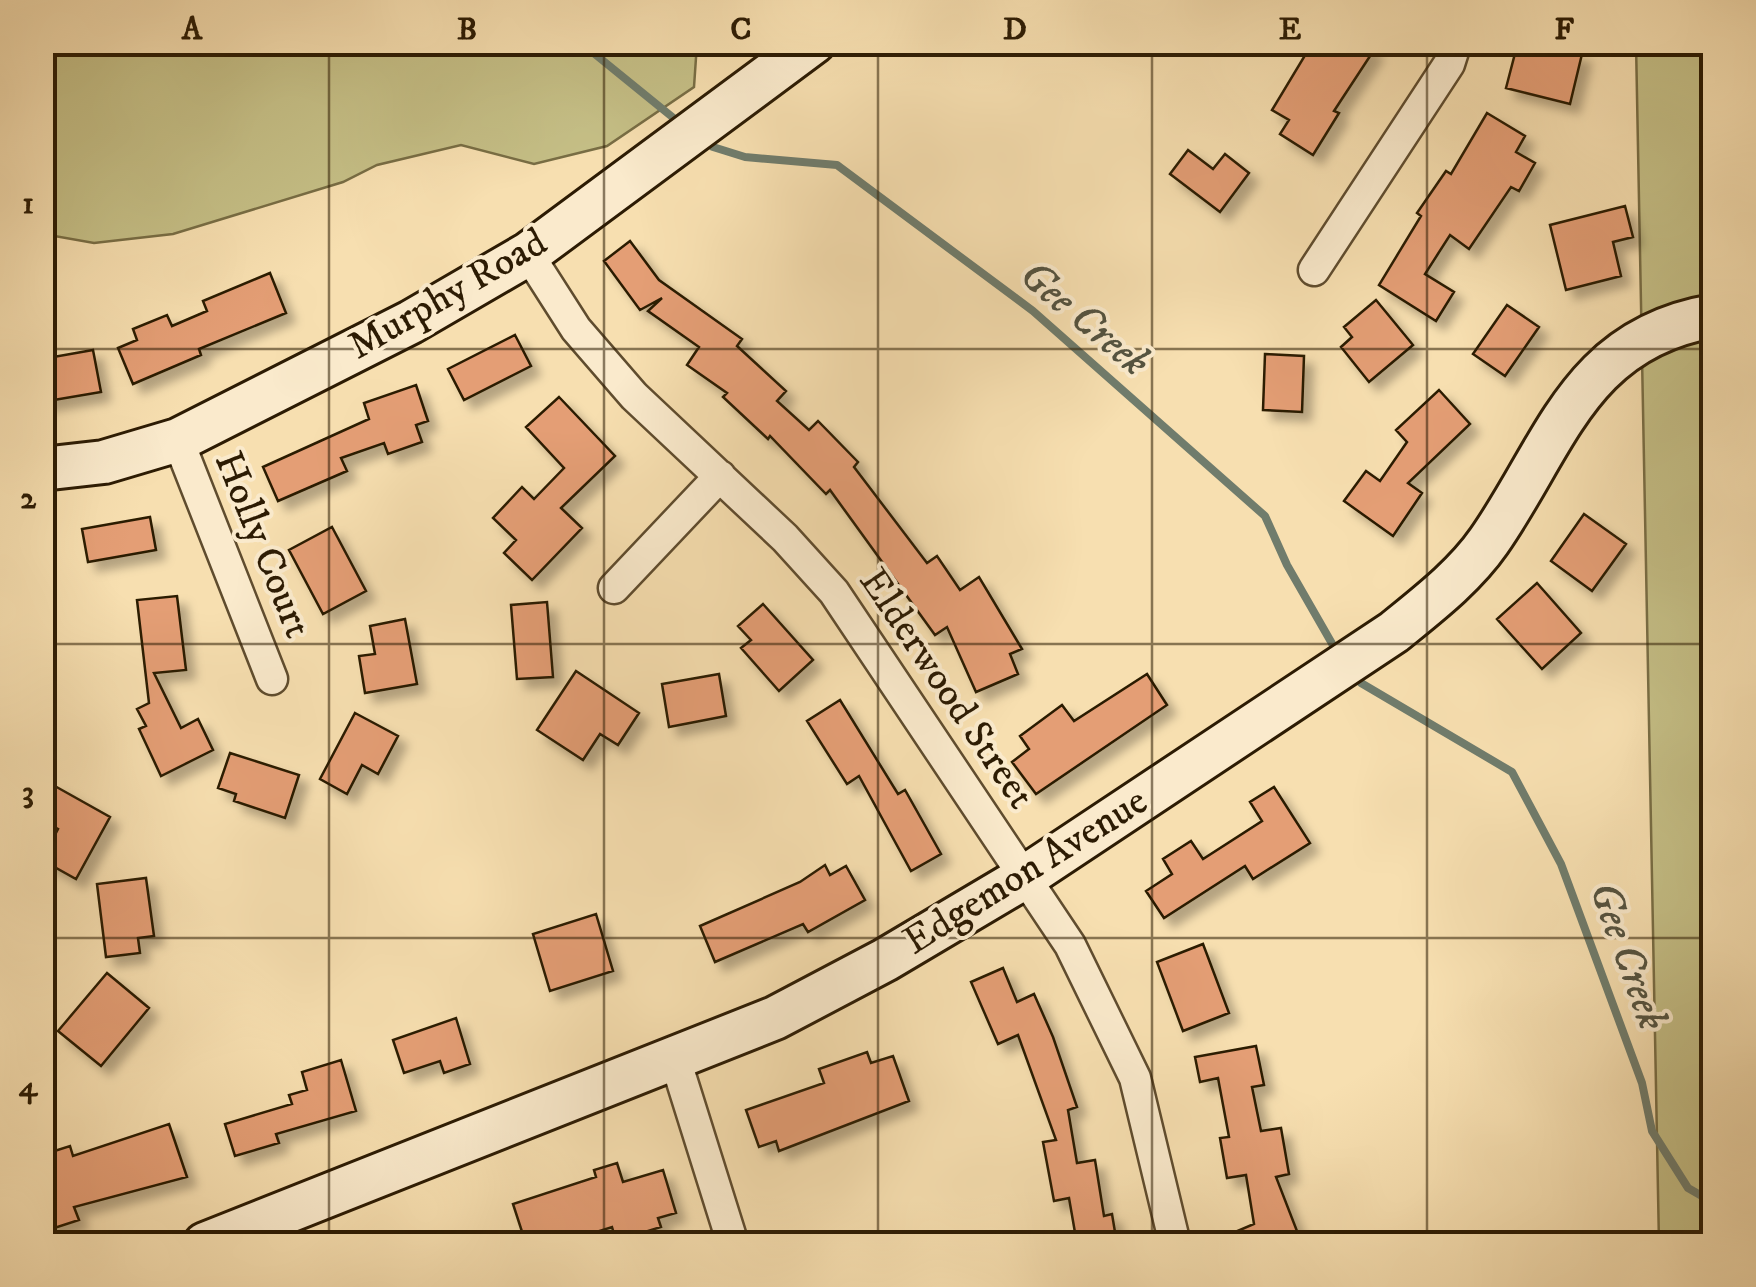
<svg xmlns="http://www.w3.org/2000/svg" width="1756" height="1287" viewBox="0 0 1756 1287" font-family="'IM FELL DW Pica',serif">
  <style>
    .green { fill: #c5bf86; stroke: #786d44; stroke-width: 2.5 }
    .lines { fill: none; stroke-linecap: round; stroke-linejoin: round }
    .stream { stroke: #707c6c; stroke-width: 8 }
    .building { fill: #e49e75; stroke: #2c1b03; stroke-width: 2.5; filter: url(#shadow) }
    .street-casing { stroke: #5f4c2e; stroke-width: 35 }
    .secondary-casing { stroke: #2c1b03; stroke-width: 48 }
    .street { stroke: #faeacc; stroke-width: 30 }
    .secondary { stroke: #faeacc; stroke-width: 42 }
    .grid { fill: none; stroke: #2c1b03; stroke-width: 2.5; stroke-opacity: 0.55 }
    .labels { text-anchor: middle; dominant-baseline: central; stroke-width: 8; stroke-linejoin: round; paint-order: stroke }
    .street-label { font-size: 40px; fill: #2c1b03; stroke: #faeacc }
    .water-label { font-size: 42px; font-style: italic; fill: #545340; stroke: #faeacc }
    .neatline { fill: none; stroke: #2c1b03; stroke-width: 4 }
    .grid-label { font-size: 32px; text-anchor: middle; font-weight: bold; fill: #2c1b03 }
  </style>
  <defs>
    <filter id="shadow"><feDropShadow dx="9" dy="9" stdDeviation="5" flood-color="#0004"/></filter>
  </defs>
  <rect width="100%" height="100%" fill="#f7dfb0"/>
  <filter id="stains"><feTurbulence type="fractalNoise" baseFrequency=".002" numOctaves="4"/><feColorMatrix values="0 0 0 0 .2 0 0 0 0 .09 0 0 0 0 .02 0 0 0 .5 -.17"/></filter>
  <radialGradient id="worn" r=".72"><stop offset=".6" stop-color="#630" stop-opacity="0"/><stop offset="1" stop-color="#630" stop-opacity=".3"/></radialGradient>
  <path class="green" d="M42 43 43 42 697 43 694 87 607 146 534 164 461 145 377 165 343 182 173 234 94 243 43 234Z
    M1636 43H1713V1244H1659Z"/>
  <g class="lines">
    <path class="stream" d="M580 42 676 120
      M713 147 745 157 837 165 1033 311 1265 516 1287 565 1334 647
      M1361 683 1512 772 1561 864 1642 1083 1652 1131 1688 1188 1714 1203"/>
  </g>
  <path class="building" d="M1313 42H1363L1374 50 1334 111 1339 113 1313 155 1280 134 1289 120 1272 110Z
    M1518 42 1582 54 1570 104 1506 88Z
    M1487 113 1525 136 1516 152 1535 163 1519 191 1511 187 1469 249 1450 235 1425 274 1454 292 1436 321 1379 285 1421 216 1417 213 1446 171 1451 174Z
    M1188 150 1213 169 1225 154 1249 173 1220 212 1170 174Z
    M1625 206 1633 237 1613 242 1621 276 1566 290 1550 225Z
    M630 241 659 280 742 339 737 346 786 391 777 401 809 430 818 421 858 462 854 467 927 563 937 556 960 590 979 577 1022 649 1010 654 1018 674 976 692 947 627 935 635 830 490 826 494 770 436 768 439 723 397 727 393 687 365 699 347 648 311 662 298 640 310 604 261Z
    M270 273 286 313 199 349 201 355 133 384 118 348 137 340 133 329 167 315 172 326 207 311 203 301Z
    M1376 300 1413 345 1369 382 1341 347 1352 337 1344 327Z
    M1507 305 1539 327 1505 376 1473 354Z
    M515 335 531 366 464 400 448 369Z
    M93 350 101 392 42 402V359Z
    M1265 354 1304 356 1302 412 1263 410Z
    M416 385 428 421 416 425 422 442 388 454 384 443 341 458 347 471 278 501 263 467 369 419 364 403Z
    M1439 390 1470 424 1408 483 1422 493 1393 536 1344 501 1366 471 1380 481 1407 442 1396 430Z
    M559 397 615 456 561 508 582 528 532 580 504 553 516 540 493 518 522 487 534 499 564 468 526 427Z
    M1584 514 1626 544 1592 591 1551 561Z
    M150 517 156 550 88 562 82 529Z
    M332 527 366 591 323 614 289 550Z
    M1537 583 1581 633 1542 669 1497 619Z
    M177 596 186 670 154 673 181 728 198 719 213 750 161 776 139 729 146 726 137 709 149 703 137 600Z
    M547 602 553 677 517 679 511 605Z
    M763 604 813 660 779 691 741 648 751 640 738 626Z
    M405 619 417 684 365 693 359 656 375 654 370 626Z
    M576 671 639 713 618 745 600 734 583 760 537 730Z
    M719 674 726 716 669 727 662 684Z
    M1147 674 1167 705 1036 794 1012 762 1029 749 1020 736 1062 705 1074 721Z
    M840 700 898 794 905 790 941 854 911 871 859 776 847 784 807 721Z
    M355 713 398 736 378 774 362 765 347 794 320 779Z
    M230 753 299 775 285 818 234 801 236 794 218 788Z
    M53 785 110 817 76 879 42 860 58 829 42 820V804Z
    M1274 787 1310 843 1253 879 1245 866 1164 918 1146 891 1172 874 1163 859 1191 841 1203 859 1262 821 1250 802Z
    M825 865 830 875 846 866 865 900 808 932 803 924 715 962 700 926 800 882Z
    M146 878 154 936 138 938 140 953 106 957 97 884Z
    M596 914 613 971 550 991 533 934Z
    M1203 944 1229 1013 1183 1031 1157 962Z
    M1003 968 1017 1002 1034 994 1053 1037 1077 1107 1068 1110 1077 1163 1095 1160 1104 1216 1112 1214 1117 1244H1077L1069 1198 1054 1201 1043 1142 1056 1140 1018 1035 998 1044 971 982Z
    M107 973 149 1008 101 1066 58 1031Z
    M456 1018 470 1064 444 1073 440 1061 404 1073 393 1040Z
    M1256 1046 1264 1085 1252 1087 1261 1131 1281 1128 1289 1174 1276 1177 1302 1244H1207L1254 1224 1246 1175 1227 1178 1220 1138 1229 1137 1218 1078 1200 1082 1195 1057Z
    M867 1052 871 1063 893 1056 909 1101 779 1151 776 1141 759 1147 746 1110 824 1083 819 1069Z
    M341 1060 356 1111 276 1134 279 1143 235 1156 225 1124 292 1104 289 1095 307 1090 302 1072Z
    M169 1124 187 1177 74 1207 79 1220 42 1232V1155L70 1146 73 1156Z
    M617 1163 623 1182 663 1170 676 1213 658 1218 661 1227 616 1241 612 1227 558 1244H526L513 1204 596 1177 594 1170Z"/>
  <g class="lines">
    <defs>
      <path id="street" d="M528 254 576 329 634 396 785 538 834 592 1070 945 1135 1078 1175 1244
        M1314 270 1449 64 1456 42
        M178 440 272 679
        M614 588 720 476
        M675 1059 733 1244"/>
      <path id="secondary" d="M42 469 104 462 178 440 411 322 528 254 814 42
        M205 1244 775 1018 885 960 1025 877 1394 632C1427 605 1464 577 1489 541 1556 445 1579 338 1714 316"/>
    </defs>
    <use href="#street" class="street-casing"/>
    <use href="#secondary" class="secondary-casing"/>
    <use href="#street" class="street"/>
    <use href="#secondary" class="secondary"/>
  </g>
  <path class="grid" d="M329 42V1244M604 42V1244M878 42V1244M1152 42V1244M1427 42V1244M42 349H1714M42 644H1714M42 938H1714"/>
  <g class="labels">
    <g class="street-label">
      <text transform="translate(448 295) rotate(-30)">Murphy Road</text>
      <text transform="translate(262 545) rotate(68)">Holly Court</text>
      <text transform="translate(946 689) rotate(56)">Elderwood Street</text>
      <text transform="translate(1026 872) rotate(-32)">Edgemon Avenue</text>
    </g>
    <g class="water-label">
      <text transform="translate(1084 319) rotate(40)">Gee Creek</text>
      <text transform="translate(1627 956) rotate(70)">Gee Creek</text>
    </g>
  </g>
  <rect width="1756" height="1287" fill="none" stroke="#f7dfb0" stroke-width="110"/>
  <rect x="55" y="55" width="1646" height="1177" class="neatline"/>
  <g class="grid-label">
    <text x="192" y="39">A</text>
    <text x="467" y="39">B</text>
    <text x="741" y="39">C</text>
    <text x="1015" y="39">D</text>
    <text x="1290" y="39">E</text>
    <text x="1564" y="39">F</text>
    <text x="28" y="213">1</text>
    <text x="28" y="508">2</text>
    <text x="28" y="802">3</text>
    <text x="28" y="1096">4</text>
  </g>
  <rect width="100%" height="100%" filter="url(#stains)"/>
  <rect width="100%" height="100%" fill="url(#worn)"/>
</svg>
